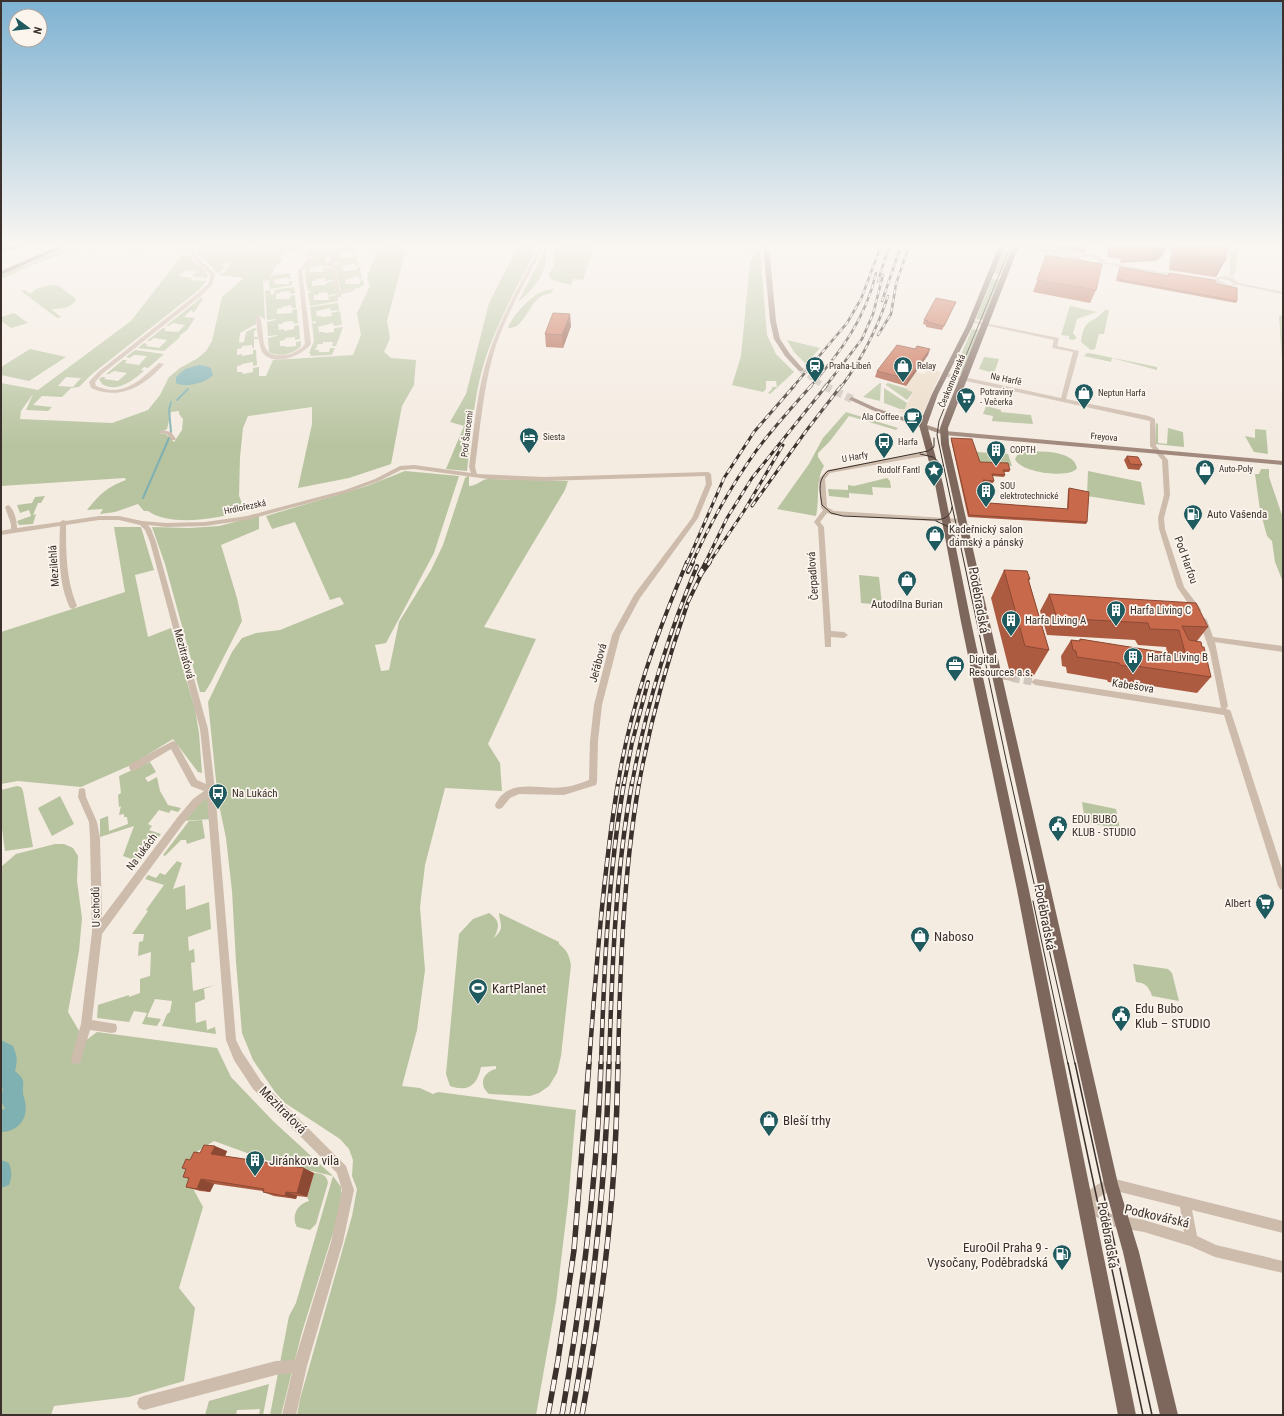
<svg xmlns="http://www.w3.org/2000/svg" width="1284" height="1416" viewBox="0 0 1284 1416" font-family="'Roboto Condensed',sans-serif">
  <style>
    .green { fill: #b8c4a0; fill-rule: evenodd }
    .plaza { fill: #ecdcc8 }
    .water { fill: #7fb0b2 }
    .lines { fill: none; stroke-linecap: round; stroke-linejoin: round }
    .stream { stroke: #7fb0b2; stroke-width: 2 }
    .river { fill: #7fb0b2; fill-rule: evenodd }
    .street-tunnel { stroke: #cfc6bd; stroke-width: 8; stroke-dasharray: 8 4; stroke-linecap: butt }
    .secondary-tunnel-far1 { stroke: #cfc6bd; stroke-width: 6; stroke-dasharray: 6 3; stroke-linecap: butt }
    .secondary-tunnel { stroke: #cfc6bd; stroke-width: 8; stroke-dasharray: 8 4; stroke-linecap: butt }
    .street { fill: #cdbbac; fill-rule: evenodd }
    .secondary { fill: #a18a7d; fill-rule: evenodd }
    .primary { fill: #7d675c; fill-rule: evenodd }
    .tram-far1 { stroke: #3b302b; stroke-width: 1 }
    .tram { stroke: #3b302b; stroke-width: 1.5 }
    .rail-far4-casing { stroke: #3b302b; stroke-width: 2.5 }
    .rail-far3-casing { stroke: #3b302b; stroke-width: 3 }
    .rail-far2-casing { stroke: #3b302b; stroke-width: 4 }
    .rail-far1-casing { stroke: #3b302b; stroke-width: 4.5 }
    .rail-casing { stroke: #3b302b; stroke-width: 5.5 }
    .rail-far4 { stroke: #fbf5ee; stroke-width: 1.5; stroke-dasharray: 4.5; stroke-linecap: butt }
    .rail-far3 { stroke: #fbf5ee; stroke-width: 2; stroke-dasharray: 5.5; stroke-linecap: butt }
    .rail-far2 { stroke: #fbf5ee; stroke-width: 2.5; stroke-dasharray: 7; stroke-linecap: butt }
    .rail-far1 { stroke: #fbf5ee; stroke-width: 3; stroke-dasharray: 9; stroke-linecap: butt }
    .rail { stroke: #fbf5ee; stroke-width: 4; stroke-dasharray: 12; stroke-linecap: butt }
    .wall { fill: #ac5a40 }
    .shaded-wall { fill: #8c4a34 }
    .building { fill: #c8694b; stroke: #8c4a34 }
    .labels { text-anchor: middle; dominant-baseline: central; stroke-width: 3.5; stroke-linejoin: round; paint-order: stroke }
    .far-poi-label { font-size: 9px; fill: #3b302b; stroke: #fbf5ee; text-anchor: start }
    .far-street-label { font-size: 9px; fill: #3b302b; stroke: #fbf5ee }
    .poi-label { font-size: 11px; fill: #3b302b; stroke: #fbf5ee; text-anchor: start }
    .street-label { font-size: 11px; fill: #3b302b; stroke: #fbf5ee }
    .near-street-label { font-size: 13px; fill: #3b302b; stroke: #fbf5ee }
    .near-poi-label { font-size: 13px; fill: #3b302b; stroke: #fbf5ee; text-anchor: start }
  </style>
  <rect width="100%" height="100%" fill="#f4ebe1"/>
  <path class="green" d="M72 246H83L45 260 1 279V275Z
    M199 246H305L321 251 306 259 308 255H304L306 252 296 254V252L283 253 279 259H283L279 264H277L271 275V280L272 275 290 273 291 279H288V277L274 280 275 284H289V281H292V285L270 289 269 280 263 281 265 320 261 316 256 318V324L240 333 239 343 244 342 246 332 254 328 258 329 254 331V337H258V339H254V348H252V345L242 346V348L237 349V355L242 354V356L253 354V350H256L257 365 253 366V362L242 364V365L237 366V372H242L243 374 253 372V368L259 367V376H266L273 360 353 355 361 335 357 313 370 286 367 278 378 246H407L387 321 390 338 384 352 391 358 416 360 414 385 402 406 391 464 349 478 298 488 312 424V407L248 416 243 428 240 457 239 496 245 510C221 519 169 527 148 511H144L138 504 115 512 100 514 103 509 87 510C99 495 107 487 126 480L125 478 1 486V383L38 390 131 321 182 255H188L204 269 208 276 207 278 192 276 198 271 186 270 178 276 192 278 191 280 203 281 207 280 200 289 92 374 79 387 71 388 62 397 42 396 33 405 52 407 48 411 26 410 33 394 21 411 20 419 112 423 148 410 160 395 169 377 180 368 198 358 206 351 212 341 222 297 244 278 217 275 225 272 231 262 224 263 222 266H225L221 272 216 273 212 267 197 253 196 250ZM66 377 81 378 73 387 58 386ZM179 411V414L183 419 182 430 174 442 166 434 159 433 167 429 171 412Z
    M343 246H354L356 253H353L352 251 340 254V258H354L353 255 356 254 358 266H356L355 263 342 266 343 271 357 270 356 268 360 267 362 279H359L358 276 350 278V279L345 280 346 284H360V281L363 280 364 284 359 288 341 291 335 265 340 263 334 262 332 251Z
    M518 246H538C520 281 501 315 488 351 474 389 472 431 467 471L446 469 464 426 450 422 466 394 489 303Z
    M553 246H594L583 280 573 279 571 285 555 281 550 278 549 273 554 265Z
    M1046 246 1080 253 1083 254 1059 253 1027 247Z
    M1235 246H1239L1235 273 1232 278 1230 275V255L1232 252H1234Z
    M751 248 760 249 767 335 776 354 794 372 770 394 768 393 772 389V387H777L776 381H766V389L763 392 732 385 741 356 750 262 757 251 752 249V251H749Z
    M545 250C550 271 534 289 518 302Z
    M1004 250 1010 251 1001 275 994 273Z
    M324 254H328L329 256 325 257 326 262H330L331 266 323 267 322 265 309 268 310 272H324L323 269 331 268 334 280 325 281V278L316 279V281H312V286L326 285V283L334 281 336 294 328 295 327 292 318 293V295H314V300H329L328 297 337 295 338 301 310 306 308 293 311 292V291H308L305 275 306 267H308V264Z
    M992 279 999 280 983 320 976 319Z
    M49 285 59 286 76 299C73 308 60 309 51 309L61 317 57 318 21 291 25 290 30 294 36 289Z
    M294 287 295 293 290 294V291L280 292V293L276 294V299H290V296L295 295 296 308H292L291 305 282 307V308L277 309V314L292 313V310L297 309 298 323 294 324 293 321 283 322V324H278L279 330 284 329V331L294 329V326L299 325 300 339 295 340V337L285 338V340L280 341V346H285L286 347 296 346V342L301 341V346C293 355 279 357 269 352L268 338 277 336 278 335 268 336 267 322 276 320V319L267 320 265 291 270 290 271 295 274 294V290Z
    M554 289 551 293C548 294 544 294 542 296 528 303 525 329 508 328 512 316 530 297 541 292 545 290 550 290 554 289Z
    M202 297 203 299 194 312H191L193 311 191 310 184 317 195 318 187 330 179 336 180 337 164 351 138 348 144 343 147 344 146 346 159 348 167 340 154 338 150 341H147L163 328 166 329 164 331 178 332 185 325 173 323 169 326H166Z
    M338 303 339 310 331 311 330 308 316 311 317 316H322V317L332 316 331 313 340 311 342 325 334 326 333 323 318 327 319 332H324L325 333 334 332V328L343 327 336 346H332L333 342H323V344H318L315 350H319V352H329L330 348H335L332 355 310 356 311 354 309 353 314 341 312 323H316V321L312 322 310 307Z
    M1070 306 1097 312 1077 319 1073 333 1077 338 1073 340 1069 339V336L1061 335Z
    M1105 310H1109L1104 334H1099L1095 349 1091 350 1081 342C1084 316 1093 325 1105 310Z
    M14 313 28 323 11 328 1 321V317Z
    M1283 315V375L1279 316Z
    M972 329 979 330 961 375 953 373Z
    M787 340 820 348 806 364 794 352Z
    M30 349 66 357 29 381 1 375V367Z
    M135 350 164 354 148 368 144 367 141 370 144 371C132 381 117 393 102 384L99 379 102 377H106L104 379 118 381 127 373 114 371 109 374H106L123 360H127L125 363 139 365 147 356 134 355 130 358 126 357Z
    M1087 353 1094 354 1157 367V370L1112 358 1111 362 1084 356Z
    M984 357 999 359 994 373 979 369Z
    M881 383 880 401 863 397 880 383Z
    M888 383 908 389 913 392 907 400 886 385V384Z
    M884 388 907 403 905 409H900L884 403Z
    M986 406 1001 410V412L1031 415 1033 424 992 421 993 416 983 414Z
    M846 412 898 428 896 430 849 416 830 441 818 453V457L824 466C815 481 820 499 816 516L777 509 809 464 823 438Z
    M1156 423 1158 424V443L1167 444 1168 428 1183 432 1184 447 1155 444Z
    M1255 429 1266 430 1268 454 1254 452 1245 436 1255 438Z
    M976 452 1008 454 1012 466 979 464Z
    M1024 452C1039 451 1074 450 1077 468 1072 479 1020 473 1015 459L1018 454Z
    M1261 469H1269V477L1283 518V582L1275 562 1272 541 1267 536 1260 510 1255 474H1259Z
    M405 471 459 476 434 553 386 643 375 645 381 671 389 670 399 622 431 570 443 545 465 478 469 475V486C477 486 480 480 488 479L568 481 565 490 514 575 484 627 536 639 488 744 500 763 502 791 445 788 425 865 420 907 425 970 417 1030 402 1086 420 1088 433 1094 438 1092 576 1110 568 1203 556 1302 536 1415H297L300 1399 352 1216 357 1189 352 1176 353 1160 349 1149 340 1139 285 1103 275 1092 253 1060 242 1033 236 962 232 891 226 838 218 800 208 702 232 652 242 638 256 633 280 630 344 604 340 597 330 600 295 522 272 529 266 516 367 486Z
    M1088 471 1141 482 1145 505 1087 496Z
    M887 478 890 481 891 488 872 487 873 495 849 493V498L829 496 828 489 848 490V485L854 486Z
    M45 496 41 503H38L33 515 36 514 33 524 19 525 17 521 31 516 29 510 20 513 17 505 32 503 35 497Z
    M259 516V529L221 545 237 598 242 621 210 684 205 692H200L165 564 152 527 189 528 219 526Z
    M114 527H141L154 570 135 575 148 637 171 628 195 709 199 733 202 773 198 772 173 739 131 765 81 787 18 781 1 784V632L125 592Z
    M859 575 879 577 882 605 861 603Z
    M150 762 156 772 145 778 148 782 157 777 160 791 168 805 181 808 178 812 171 810 169 813 159 810 148 824 152 826 149 830 161 834 140 862 123 856 134 826 100 837V819L108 816 109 831 128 824 127 817H124V814L119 815 121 806 119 807 118 795 121 793 119 776Z
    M17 786 21 787 23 791 33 847 5 851 1 821V790Z
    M211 790 213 819 180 821Z
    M60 796 74 824 52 836 38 808Z
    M1082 802 1116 809 1120 829 1085 822Z
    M202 820 205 838 187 844 186 840H181L165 856 163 855 189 821Z
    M55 844H64L73 848 78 856 77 881 82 918 79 951 68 1012 85 1041 97 1032 217 1048 231 1077 273 1121 333 1176 341 1187 342 1204 302 1332 281 1415H270L289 1316 296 1303 333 1176 269 1161 214 1141 198 1151 189 1181 203 1207 179 1288 195 1308 184 1381 129 1397 54 1406 51 1415H1L2 866 16 854Z
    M177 861 182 863 173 889 185 885 186 910 209 902 211 929 188 937 189 951 194 949 195 962 191 963 193 991 215 985 204 989 205 999 195 1003 196 1023 206 1020 207 1030 215 1027 216 1034 162 1026 167 1014 170 1012 172 1001 155 999 147 1017 161 1019 157 1026 142 1024 147 1013 134 1011 129 1022 97 1018 98 1005 129 995V997L140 993V979L150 976 151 952 138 956 139 942 143 941 144 934H132L148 911 146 910 164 885 145 879 148 875 156 878 160 873 165 875Z
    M489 913C501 921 499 927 494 938 505 928 500 925 499 913L559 942V944C567 950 569 955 571 965L561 1056 557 1073 549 1086 539 1093 530 1096 489 1094C478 1085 483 1072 496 1069V1066L481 1067C477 1086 468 1092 450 1086L446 1074 459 934 473 919Z
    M1133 964 1168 969 1172 973 1179 1001 1152 996C1149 987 1146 983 1136 982Z
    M314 1173C321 1173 327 1175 328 1183L316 1224 310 1230 297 1227C291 1216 297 1204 309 1201L307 1197Z
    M269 1384 263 1415H259L260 1409 237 1410 236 1415H205L209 1401Z"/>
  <path class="plaza" d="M928 369 941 372 922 415 914 417 898 411 905 409 913 392 907 390 908 389 905 388 916 372 924 374Z"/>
  <path class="water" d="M199 365 206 366 211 368 213 375C206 383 186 388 176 383V377L185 369Z"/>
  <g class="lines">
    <path class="stream" d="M177 400 188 389
      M171 402 169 410 171 432
      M143 498 169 438"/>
    <path class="river" d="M1 1040 13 1046C17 1056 18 1060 15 1071 26 1081 23 1080 23 1093 23 1096 25 1099 25 1102 29 1119 17 1132 1 1132V1110L5 1109 1 1100 3 1088 1 1086Z
      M1 1160 9 1163C12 1172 12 1176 9 1185L1 1188Z"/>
    <path class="street-tunnel" d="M1012 678 1035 682"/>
    <path class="secondary-tunnel-far1" d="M801 370 825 387"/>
    <path class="secondary-tunnel" d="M824 386 852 399"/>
    <path class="street" d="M95 246H102L92 250 90 249Z
      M139 246H145L135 253H131V251Z
      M154 246H170L168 247Z
      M188 246H192C194 259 209 265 215 275L212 285 201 296 102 374 95 382 96 386C124 398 140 380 159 363L164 364C144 386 121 401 91 388L89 382 98 372 197 294 208 284 211 275 191 255Z
      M311 246H318L327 249 334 246H340L330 251 333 256 340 291 350 290 352 288 354 289V291L341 294V297H337L329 256 327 253 313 260 302 271 311 344C302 356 274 367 263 353 259 349 256 322 256 316L260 317C266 335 257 358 284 355 292 355 300 350 305 344L298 271 306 261 324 251Z
      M356 246H360V250H356Z
      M540 246H544C527 280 503 319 493 355 483 391 480 429 475 467L477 474 544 477 708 472 711 474 712 484 698 518 640 598 620 635 602 705 598 741 597 782 596 785 564 795 519 794 510 798 502 808 499 809 496 808 495 805C509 776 540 791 565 787 573 786 581 783 589 780L590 741 594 705 612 635 634 595 692 518 706 484 705 476 544 481 488 479 414 469 401 470 379 481 349 492 247 520 205 526 166 527 148 525 151 529 156 542 208 729 215 790 236 1040 242 1052 261 1081 346 1166 354 1190 343 1242 307 1366 296 1415H282L292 1373 276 1375 144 1410 139 1408 137 1403 139 1398 144 1396 276 1361 295 1360 331 1242 342 1190 337 1173 253 1089 234 1060 226 1040 207 798 199 805 183 824 102 934 92 1020 116 1024 117 1028 116 1032 112 1033 90 1030 80 1063 76 1064 72 1063 71 1059 81 1024 92 932 90 838 89 822 78 797 79 789 82 788 85 789 86 797 97 822 100 838 102 918 177 818 193 799 204 791 191 786 171 749 136 770 133 771 130 770 129 767 130 764 173 741 176 742 197 780 206 784 200 729 150 542 145 530 140 525 119 520H99L66 525C66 553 66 580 77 606L73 609 70 608C58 583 59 553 60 526L1 535V531L11 529V524L5 507 8 505C14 508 17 521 17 528L60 522 63 520 66 521 99 516H119L142 521 166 523 205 522 247 516 345 490 375 479 400 466 414 465 471 473 469 467C474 430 477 388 489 353 501 316 522 281 540 246Z
      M1015 246H1026L1077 257 1078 255C1089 253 1099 254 1105 262L1182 276 1180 277 1105 264C1095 269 1083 268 1076 259ZM1089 256 1098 259 1101 263C1094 266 1086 265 1080 259L1081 257Z
      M1196 246H1208L1226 249V246H1230V251L1228 252Z
      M1224 276 1233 278 1239 283 1283 292V294L1238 285 1228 287 1211 281 1201 279 1203 278 1214 279ZM1220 279 1228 280 1234 284 1228 285 1218 280Z
      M969 320 1059 338 1057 346 1079 351 1066 399 1149 416 1155 419 1156 446 1168 460 1170 495 1164 518 1165 529 1184 587 1200 608 1201 610 1200 612H1194L1177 587 1159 529 1158 518 1164 495 1162 460 1150 446V421L943 376 942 375 945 373 1061 398 1073 352 1052 348 1054 340 971 322 969 321Z
      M162 430 171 432 176 439 175 440H171L167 434 160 433 159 432Z
      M931 452 934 454 933 455 913 458 830 473 825 479 827 507 834 511 961 519 964 521 961 523 834 515 827 513 820 522 824 527 831 631 844 632 848 635 844 638 831 637V647H825L818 527 814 522 823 510 821 508 819 479 826 471 828 470 913 454Z
      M1203 617 1207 620 1213 637 1283 646V652L1215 642 1228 706 1226 709 1230 710 1231 712 1283 872V890L1280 889 1278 886 1224 715 1035 685 1031 682 1035 679 1221 708 1210 652 1199 620Z
      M996 673 1012 675 1016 678 1012 681 993 678 992 676 993 674Z
      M1111 1178 1283 1221V1233L1192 1210 1197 1236 1216 1245 1283 1261V1273L1215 1257 1190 1246 1144 1232 1109 1226 1082 1207 1080 1203C1085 1190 1099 1183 1111 1178ZM1112 1190 1180 1207 1184 1232 1144 1220 1111 1214 1095 1202 1099 1197Z"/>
    <path class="secondary" d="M763 246H769L776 321 780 339 790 354 803 369V371H799L785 356 774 339 770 321Z
      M852 397 876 408 945 431 1283 461V465L944 435 872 410 850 400 849 399Z"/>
    <path class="primary" d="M59 246H67L1 275V271Z
      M999 246H1005L972 327 938 394 927 425 943 484 971 622 1029 890 1136 1415H1118L1017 890 961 622 935 484 919 425 932 394 966 327Z
      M1013 246H1019L948 428 949 444 1118 1184 1139 1252 1178 1415H1160L1123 1252 1104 1184 941 444 940 428 945 414Z"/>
    <path class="tram-far1" d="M1011 246 939 421 937 435 1007 764 1075 1064
      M934 438V447L928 451 828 471C817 480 820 492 822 505L831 513 843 516 934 520C943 520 951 517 952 507
      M920 454 933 457 943 466
      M936 521 949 527 956 539
      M1033 901 1068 1064"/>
    <path class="tram" d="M1068 1063 1143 1415
      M1075 1063 1152 1415"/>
    <defs>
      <path id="rail-far4" d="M878 281 889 246
        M882 301 901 246
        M878 335 891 314 896 284 909 246
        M793 387 847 323 861 299 881 246
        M810 387C840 353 866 318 876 273
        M825 387 862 339 873 314 883 275
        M841 387C862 359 877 329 888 296"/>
      <path id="rail-far3" d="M752 506 806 431 841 386
        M687 563 724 478 754 432 794 386
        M692 563C710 524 731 486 756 451 773 428 792 407 811 386
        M705 563 727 518 752 478 826 386
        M709 563 744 511 783 445"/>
      <path id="rail-far2" d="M688 572 693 562
        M699 575 706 562
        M688 602 702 573 710 562
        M618 784C630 707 657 633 687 562
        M624 784 632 743 648 682
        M632 784C646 706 666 639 697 566
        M639 784C650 723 666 664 687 605"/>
      <path id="rail-far1" d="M589 1064C596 970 603 876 618 783
        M601 1064C604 970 608 876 624 783
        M609 1064C612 970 615 876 632 783
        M618 1064C620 971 623 876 639 783"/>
      <path id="rail" d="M548 1415 558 1360 574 1250 589 1063
        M562 1415C582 1298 597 1181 601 1063
        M572 1415C593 1298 606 1182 609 1063
        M582 1415C594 1349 604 1284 610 1217 615 1166 617 1115 618 1063"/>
    </defs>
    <use href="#rail-far4" class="rail-far4-casing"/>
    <use href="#rail-far3" class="rail-far3-casing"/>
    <use href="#rail-far2" class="rail-far2-casing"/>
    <use href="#rail-far1" class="rail-far1-casing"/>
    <use href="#rail" class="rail-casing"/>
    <use href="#rail-far4" class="rail-far4"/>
    <use href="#rail-far3" class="rail-far3"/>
    <use href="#rail-far2" class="rail-far2"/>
    <use href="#rail-far1" class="rail-far1"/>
    <use href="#rail" class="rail"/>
  </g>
  <path class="wall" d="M1049 246H1087L1084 253Z
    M1108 246H1167L1162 256 1157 260 1150 261 1120 263 1121 259 1107 257Z
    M1172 246H1227L1226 259 1216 277H1214L1169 270Z
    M1046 255 1096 290 1090 303 1033 292Z
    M1120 267 1168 276 1169 273 1217 284 1237 301 1236 303 1116 281Z
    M956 302 942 330 926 327V325L923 324 924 320Z
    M571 326 563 348 546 347 545 334Z
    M915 349H930L928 355 906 386 875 377 877 371Z
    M951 438 980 462 1010 470 1009 472H1004L1005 475 1004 477 992 476 994 481 993 483H984L989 503 1067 509 1068 490 1069 488 1087 522 1086 524 968 517 951 440Z
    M1127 456 1142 465 1139 470 1128 469 1124 460Z
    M1004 570 1030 579 1029 581 1049 650 1033 677 1010 673 991 598Z
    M1049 594 1208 627 1197 641 1211 677 1197 693 1126 682 1125 684 1108 682 1107 680 1067 673 1066 667 1062 666 1061 656 1071 640 1079 641 1080 639 1167 653 1166 647 1138 645 1135 640 1047 635 1040 611Z
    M227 1151 225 1156 314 1173 307 1197 297 1196 296 1199 274 1196 263 1192V1191L214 1184 210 1192 200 1191 186 1187 189 1179 183 1177 186 1169 182 1168 200 1153Z"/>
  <path class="shaded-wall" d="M1 246H21V247L1 252Z
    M1164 246H1167L1162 256 1157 260 1150 261 1156 249Z
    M1224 259H1226L1216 277H1214Z
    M570 314 571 326 563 348 562 335Z
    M930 349 928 355 906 386 908 379Z
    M215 1146 227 1151 224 1159 211 1154Z
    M304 1168 314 1173 307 1197 297 1193Z
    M201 1179 214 1184 210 1192 197 1189Z
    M286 1192 297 1196 296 1199 285 1196Z"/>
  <path class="building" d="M1123 246H1164L1163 248 1156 249 1126 251 1127 247Z
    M1178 246H1227L1226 259H1224L1178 253Z
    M1046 255 1102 264 1096 290 1037 280Z
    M1120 267 1169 276V273L1214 280 1217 284 1237 288V301L1117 279Z
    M936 298 956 302 944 326 927 322 928 321 924 320Z
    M553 313 570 314 562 335 545 334Z
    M897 345 915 349 917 346 930 349 908 379 877 371Z
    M951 438 972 439 980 462 1008 463 1010 470H1003L1005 475 992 474 994 481 983 480 989 503 1068 509 1069 488 1089 492 1087 522 969 515Z
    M1127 456 1138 457 1142 465 1130 464Z
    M1004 570 1027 571 1030 579H1028L1049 650 1025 646Z
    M1049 594 1196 603 1208 627 1182 626 1189 640 1201 642 1202 647H1204L1211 677 1136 666 1137 668 1120 665 1119 663 1077 657 1076 651 1073 650 1071 640 1080 641V639L1186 656 1179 630 1150 629 1148 623 1057 618Z
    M204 1145 215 1146 211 1154 304 1168 297 1193 286 1192 285 1196 263 1192 264 1189 201 1179 197 1189 186 1187 189 1178 183 1177 186 1169 182 1168 186 1159 190 1160 194 1152 200 1153Z"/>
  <linearGradient id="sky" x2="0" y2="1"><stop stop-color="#7eb2d2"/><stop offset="0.55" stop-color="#faf6f2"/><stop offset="1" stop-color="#faf6f2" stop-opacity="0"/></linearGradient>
  <rect width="1284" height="445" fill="url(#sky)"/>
  <defs>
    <symbol id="station-pin" viewBox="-11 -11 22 30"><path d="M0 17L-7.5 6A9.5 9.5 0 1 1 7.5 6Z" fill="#1f5a5e" stroke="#fbf5ee"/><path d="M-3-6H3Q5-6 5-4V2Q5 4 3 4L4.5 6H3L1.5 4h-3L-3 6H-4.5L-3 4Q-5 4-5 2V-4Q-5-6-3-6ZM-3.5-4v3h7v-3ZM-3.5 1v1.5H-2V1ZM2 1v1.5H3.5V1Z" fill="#fff"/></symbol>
    <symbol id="shop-pin" viewBox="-11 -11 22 30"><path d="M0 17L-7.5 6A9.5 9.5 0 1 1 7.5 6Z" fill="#1f5a5e" stroke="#fbf5ee"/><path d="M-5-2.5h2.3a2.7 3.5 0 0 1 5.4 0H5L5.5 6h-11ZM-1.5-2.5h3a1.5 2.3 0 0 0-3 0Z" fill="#fff"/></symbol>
    <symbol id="supermarket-pin" viewBox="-11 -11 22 30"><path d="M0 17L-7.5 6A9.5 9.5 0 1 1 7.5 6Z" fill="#1f5a5e" stroke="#fbf5ee"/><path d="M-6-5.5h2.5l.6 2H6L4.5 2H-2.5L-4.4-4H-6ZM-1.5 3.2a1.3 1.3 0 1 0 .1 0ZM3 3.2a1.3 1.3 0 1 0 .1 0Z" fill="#fff"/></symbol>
    <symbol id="cafe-pin" viewBox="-11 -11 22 30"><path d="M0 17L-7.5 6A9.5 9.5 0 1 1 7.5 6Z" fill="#1f5a5e" stroke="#fbf5ee"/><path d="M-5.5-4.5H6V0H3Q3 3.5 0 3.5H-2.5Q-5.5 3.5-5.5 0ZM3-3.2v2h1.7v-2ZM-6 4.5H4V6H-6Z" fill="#fff"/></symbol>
    <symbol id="hotel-pin" viewBox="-11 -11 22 30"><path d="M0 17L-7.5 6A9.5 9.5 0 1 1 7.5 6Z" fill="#1f5a5e" stroke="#fbf5ee"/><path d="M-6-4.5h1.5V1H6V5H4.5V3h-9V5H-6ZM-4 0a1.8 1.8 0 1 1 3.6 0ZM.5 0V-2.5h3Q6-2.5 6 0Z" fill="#fff"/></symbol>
    <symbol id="bus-pin" viewBox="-11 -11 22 30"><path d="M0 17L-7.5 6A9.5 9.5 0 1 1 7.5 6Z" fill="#1f5a5e" stroke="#fbf5ee"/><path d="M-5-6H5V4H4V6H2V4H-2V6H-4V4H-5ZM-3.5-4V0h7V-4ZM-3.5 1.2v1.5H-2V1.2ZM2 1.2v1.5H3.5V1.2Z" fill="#fff"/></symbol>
    <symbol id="building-pin" viewBox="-11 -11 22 30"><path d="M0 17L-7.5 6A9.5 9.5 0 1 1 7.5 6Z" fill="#1f5a5e" stroke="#fbf5ee"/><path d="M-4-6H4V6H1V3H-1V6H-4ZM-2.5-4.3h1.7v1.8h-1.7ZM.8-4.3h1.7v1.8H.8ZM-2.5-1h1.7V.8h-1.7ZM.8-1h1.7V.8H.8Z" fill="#fff"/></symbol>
    <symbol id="sight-pin" viewBox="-11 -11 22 30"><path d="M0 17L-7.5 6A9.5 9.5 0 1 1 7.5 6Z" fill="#1f5a5e" stroke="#fbf5ee"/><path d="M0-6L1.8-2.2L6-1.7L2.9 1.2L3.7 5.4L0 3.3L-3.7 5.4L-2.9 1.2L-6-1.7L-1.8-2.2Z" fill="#fff"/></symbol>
    <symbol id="fuel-pin" viewBox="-11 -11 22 30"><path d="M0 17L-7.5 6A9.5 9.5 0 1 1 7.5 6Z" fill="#1f5a5e" stroke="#fbf5ee"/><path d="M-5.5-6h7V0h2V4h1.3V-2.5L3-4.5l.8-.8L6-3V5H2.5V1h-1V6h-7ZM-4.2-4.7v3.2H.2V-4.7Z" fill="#fff"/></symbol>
    <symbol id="office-pin" viewBox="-11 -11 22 30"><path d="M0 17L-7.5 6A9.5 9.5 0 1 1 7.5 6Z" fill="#1f5a5e" stroke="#fbf5ee"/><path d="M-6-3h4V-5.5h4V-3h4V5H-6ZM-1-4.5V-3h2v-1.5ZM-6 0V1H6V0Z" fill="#fff"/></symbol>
    <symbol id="civic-pin" viewBox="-11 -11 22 30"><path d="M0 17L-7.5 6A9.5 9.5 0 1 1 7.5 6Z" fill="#1f5a5e" stroke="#fbf5ee"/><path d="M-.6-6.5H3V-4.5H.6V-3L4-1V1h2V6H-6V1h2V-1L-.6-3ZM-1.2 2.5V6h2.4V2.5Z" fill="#fff"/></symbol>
    <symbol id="stadium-pin" viewBox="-11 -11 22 30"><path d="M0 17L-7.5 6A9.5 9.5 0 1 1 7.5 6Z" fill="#1f5a5e" stroke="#fbf5ee"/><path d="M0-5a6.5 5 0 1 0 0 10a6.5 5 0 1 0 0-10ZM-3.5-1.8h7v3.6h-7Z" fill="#fff"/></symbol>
  </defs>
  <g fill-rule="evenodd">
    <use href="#station-pin" x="804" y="355" width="22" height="30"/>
    <use href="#shop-pin" x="892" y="355" width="22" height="30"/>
    <use href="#shop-pin" x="1073" y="382" width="22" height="30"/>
    <use href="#supermarket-pin" x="955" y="386" width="22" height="30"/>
    <use href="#cafe-pin" x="902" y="406" width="22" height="30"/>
    <use href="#hotel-pin" x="518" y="426" width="22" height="30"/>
    <use href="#bus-pin" x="873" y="431" width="22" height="30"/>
    <use href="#building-pin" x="985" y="439" width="22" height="30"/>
    <use href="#shop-pin" x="1194" y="458" width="22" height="30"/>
    <use href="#sight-pin" x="923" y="459" width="22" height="30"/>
    <use href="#building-pin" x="975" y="480" width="22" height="30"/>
    <use href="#fuel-pin" x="1182" y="503" width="22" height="30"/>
    <use href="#shop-pin" x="924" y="524" width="22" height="30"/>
    <use href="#shop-pin" x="896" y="569" width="22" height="30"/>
    <use href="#building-pin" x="1105" y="599" width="22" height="30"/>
    <use href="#building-pin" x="1000" y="609" width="22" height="30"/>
    <use href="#building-pin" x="1122" y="646" width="22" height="30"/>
    <use href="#office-pin" x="944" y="654" width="22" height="30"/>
    <use href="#bus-pin" x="207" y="782" width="22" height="30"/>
    <use href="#civic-pin" x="1047" y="814" width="22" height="30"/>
    <use href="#supermarket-pin" x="1254" y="892" width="22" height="30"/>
    <use href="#shop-pin" x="909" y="925" width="22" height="30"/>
    <use href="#stadium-pin" x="467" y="977" width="22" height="30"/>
    <use href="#civic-pin" x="1110" y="1004" width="22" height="30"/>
    <use href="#shop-pin" x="758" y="1109" width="22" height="30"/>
    <use href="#building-pin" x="244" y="1149" width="22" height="30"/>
    <use href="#fuel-pin" x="1051" y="1243" width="22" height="30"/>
  </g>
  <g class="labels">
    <g class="far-poi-label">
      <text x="829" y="366">Praha-Libeň</text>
      <text x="917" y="366">Relay</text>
      <text x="980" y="392">Potraviny<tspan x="980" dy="10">- Večerka</tspan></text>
      <text x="1098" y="393">Neptun Harfa</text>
      <text x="899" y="417" text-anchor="end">Ala Coffee</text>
      <text x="543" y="437">Siesta</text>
      <text x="898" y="442">Harfa</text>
      <text x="1010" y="450">COPTH</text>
      <text x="1219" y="469">Auto-Poly</text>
      <text x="920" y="470" text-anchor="end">Rudolf Fantl</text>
      <text x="1000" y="486">SOU<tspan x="1000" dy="10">elektrotechnické</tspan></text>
    </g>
    <g class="far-street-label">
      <text transform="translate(1006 379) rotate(12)">Na Harfě</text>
      <text transform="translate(952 381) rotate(-68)">Českomoravská</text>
      <text transform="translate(467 434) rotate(-83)">Pod Šancemi</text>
      <text transform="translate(1104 437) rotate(5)">Freyova</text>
      <text transform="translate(855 457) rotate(-10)">U Harfy</text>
      <text transform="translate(245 507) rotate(-12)">Hrdlořezská</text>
    </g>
    <g class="poi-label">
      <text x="1207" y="514">Auto Vašenda</text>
      <text x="949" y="529">Kadeřnický salon<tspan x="949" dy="13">dámský a pánský</tspan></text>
      <text x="907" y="604" text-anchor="middle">Autodílna Burian</text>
      <text x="1130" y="610">Harfa Living C</text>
      <text x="1025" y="620">Harfa Living A</text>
      <text x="1147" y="657">Harfa Living B</text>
      <text x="969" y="659">Digital<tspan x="969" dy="13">Resources a.s.</tspan></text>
      <text x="232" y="793">Na Lukách</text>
      <text x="1072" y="819">EDU BUBO<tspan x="1072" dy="13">KLUB - STUDIO</tspan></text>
      <text x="1251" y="903" text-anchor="end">Albert</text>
    </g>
    <g class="street-label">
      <text transform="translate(1186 560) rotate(70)">Pod Harfou</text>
      <text transform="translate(54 566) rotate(-94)">Mezilehlá</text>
      <text transform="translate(813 576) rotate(-94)">Čerpadlová</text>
      <text transform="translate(184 654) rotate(75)">Mezitraťová</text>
      <text transform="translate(598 663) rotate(-75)">Jeřábová</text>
      <text transform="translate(1133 686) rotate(9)">Kabešova</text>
      <text transform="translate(142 852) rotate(-53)">Na lukách</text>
      <text transform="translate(96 907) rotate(-91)">U schodů</text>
    </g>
    <g class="near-street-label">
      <text transform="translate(979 600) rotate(80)">Poděbradská</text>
      <text transform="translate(1045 917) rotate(79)">Poděbradská</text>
      <text transform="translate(283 1110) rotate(45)">Mezitraťová</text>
      <text transform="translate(1157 1216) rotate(13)">Podkovářská</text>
      <text transform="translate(1108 1235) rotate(80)">Poděbradská</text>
    </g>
    <g class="near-poi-label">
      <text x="934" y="936">Naboso</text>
      <text x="492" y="988">KartPlanet</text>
      <text x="1135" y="1008">Edu Bubo<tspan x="1135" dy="15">Klub – STUDIO</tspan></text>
      <text x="783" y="1120">Bleší trhy</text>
      <text x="269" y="1160">Jiránkova vila</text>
      <text x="1048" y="1247" text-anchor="end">EuroOil Praha 9 -<tspan x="1048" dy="15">Vysočany, Poděbradská</tspan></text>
    </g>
  </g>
  <rect width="1284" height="1416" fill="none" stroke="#3b302b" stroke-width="4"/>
  <g transform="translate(28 28) rotate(105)"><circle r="19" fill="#fbf5ee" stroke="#aea6a0"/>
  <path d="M0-3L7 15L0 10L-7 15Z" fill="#1f5a5e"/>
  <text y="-6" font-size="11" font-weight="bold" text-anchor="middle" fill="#3b302b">N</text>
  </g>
</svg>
